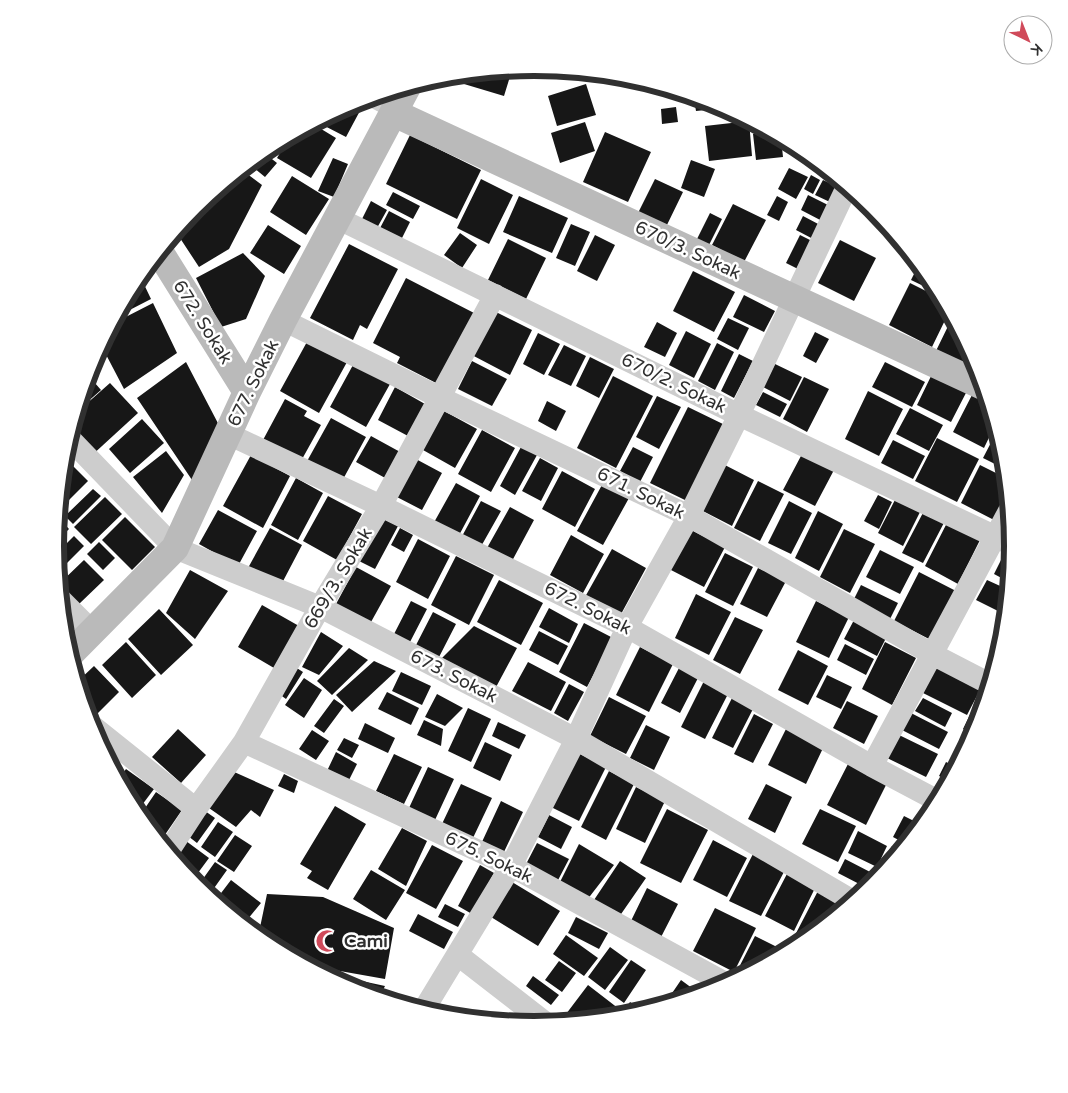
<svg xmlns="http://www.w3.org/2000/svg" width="1068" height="1093" viewBox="0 0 1068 1093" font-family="'Varela Round',sans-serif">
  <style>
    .building { fill: #171717 }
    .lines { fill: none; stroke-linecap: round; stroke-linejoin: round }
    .lane { stroke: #cdcdcd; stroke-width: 11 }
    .street { stroke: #cdcdcd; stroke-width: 22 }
    .secondary { stroke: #bababa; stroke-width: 28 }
    .labels { text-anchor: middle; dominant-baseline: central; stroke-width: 5; stroke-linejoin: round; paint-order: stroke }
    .street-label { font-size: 18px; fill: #303030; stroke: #fff }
    .poi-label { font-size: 18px; font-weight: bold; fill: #303030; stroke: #fff; text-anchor: start }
    .rim { fill: none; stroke: #303030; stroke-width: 6 }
  </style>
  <rect width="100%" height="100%" fill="#fff"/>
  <path class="building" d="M512 70 504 96 454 81 456 75Z
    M586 84 596 115 557 126 548 96Z
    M698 98 715 103 716 109 696 111 694 99Z
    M354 103 362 107 346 137 317 122Z
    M676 107 678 122 662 124 661 109Z
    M749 121 752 156 709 161 705 126Z
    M585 122 595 151 560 163 551 133Z
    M313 124 336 138 311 178 277 158 290 136Z
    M605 132 651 152 628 202 583 182Z
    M770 132 781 138 783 157 756 160 753 134Z
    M410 135 481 170 457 219 386 184Z
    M263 152 277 163 265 177 249 164Z
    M333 158 348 164 334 197 318 191Z
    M812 158 824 168 821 173 807 166Z
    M691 160 715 169 704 197 681 188Z
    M789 168 808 177 796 199 778 189Z
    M242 170 262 185 229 249 199 267 176 232 196 208Z
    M811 175 820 180 813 194 804 189Z
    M292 176 329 199 306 235 270 212Z
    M481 179 513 195 489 244 457 228Z
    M655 179 683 192 665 229 637 215Z
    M823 180 840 188 832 203 815 195Z
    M393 192 420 206 413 219 386 205Z
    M808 195 832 207 824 222 801 210Z
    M519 196 568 218 552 253 503 232Z
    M777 196 788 202 779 221 767 215Z
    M371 201 387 210 377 228 362 219Z
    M733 204 766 220 744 262 712 245Z
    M389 211 410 222 400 242 379 230Z
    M710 213 722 219 709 245 697 239Z
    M803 216 822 226 815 240 796 230Z
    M571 224 590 232 575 266 556 258Z
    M268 225 301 246 284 274 250 253Z
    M460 233 477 245 462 268 444 255Z
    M595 235 615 245 597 281 577 271Z
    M800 235 816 243 802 271 786 263Z
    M508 239 546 258 526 299 488 280Z
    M840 240 876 258 854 301 818 283Z
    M349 244 398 269 367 329 360 325 353 340 310 318Z
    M243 253 265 276 246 319 221 327 196 278Z
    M919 264 932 281 940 294 911 280Z
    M693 271 735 292 714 332 673 311Z
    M140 276 151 299 116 317 136 280Z
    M406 278 476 314 440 385 397 363 400 357 373 343Z
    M910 283 942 299 949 312 932 347 889 325Z
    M744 295 775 311 764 332 733 317Z
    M153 303 177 353 124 389 101 345 112 324Z
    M492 310 532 330 510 375 470 354Z
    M728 318 749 328 738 350 717 339Z
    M952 318 971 354 964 369 934 355Z
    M657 322 677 333 665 357 644 347Z
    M686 331 711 344 694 378 669 365Z
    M815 332 829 339 816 363 803 356Z
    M538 333 560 344 544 375 523 364Z
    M308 340 347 362 319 413 280 391Z
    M717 343 734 352 715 390 698 381Z
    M564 345 586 356 571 386 548 375Z
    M739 354 753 361 734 398 721 391Z
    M590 357 614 369 599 398 576 386Z
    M472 361 507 379 492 406 458 389Z
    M186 362 221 429 192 480 137 398Z
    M885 362 925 382 912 407 872 387Z
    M775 364 802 377 790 401 763 387Z
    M353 365 390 384 366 427 330 407Z
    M933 372 968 389 951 422 917 405Z
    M88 375 101 390 77 411 83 392Z
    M613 376 653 396 616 468 577 448Z
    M804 377 829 389 807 432 783 419Z
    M110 383 138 413 90 457 70 435 76 413Z
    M395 387 425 404 408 436 378 420Z
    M868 391 903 409 879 456 845 439Z
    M763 392 787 404 780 417 756 405Z
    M973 393 988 400 995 425 984 448 953 432Z
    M657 396 681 407 659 449 636 437Z
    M285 399 307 411 304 416 321 425 301 461 263 440Z
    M547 401 566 411 556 431 538 421Z
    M688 407 725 425 687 501 650 483Z
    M910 408 943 425 929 451 896 434Z
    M444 411 477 429 455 468 423 450Z
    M331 418 366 437 341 483 306 463Z
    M142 419 164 443 130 473 109 449Z
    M482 430 515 448 491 492 458 474Z
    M997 431 1004 453 1005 469 983 458Z
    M371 436 402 453 387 479 356 462Z
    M937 438 979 459 957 502 915 481Z
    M893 440 925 456 913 479 881 463Z
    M521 447 537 455 515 495 500 486Z
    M633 447 653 457 640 482 620 471Z
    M166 451 184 475 162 513 133 477Z
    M802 454 834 470 815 506 783 490Z
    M251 455 290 476 263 528 223 506Z
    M64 457 88 481 59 510Z
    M414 458 442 473 422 510 393 495Z
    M540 458 558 468 541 501 522 491Z
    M721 463 754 480 732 526 697 508Z
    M980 465 1006 478 1008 492 994 520 961 503Z
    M562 471 595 489 575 527 542 509Z
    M296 478 323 493 298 540 271 525Z
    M758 481 784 494 760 541 734 528Z
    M456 483 480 496 457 539 432 526Z
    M603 483 629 498 603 545 577 531Z
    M93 489 101 496 73 524 65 516Z
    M878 495 892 502 879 529 864 521Z
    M328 496 362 514 337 560 303 541Z
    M897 496 922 508 903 546 878 533Z
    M105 497 122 514 91 544 74 527Z
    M481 501 501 511 479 550 460 540Z
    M789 501 812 513 791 554 768 543Z
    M510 507 534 520 512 561 487 548Z
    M926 507 947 517 923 563 902 553Z
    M218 510 257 531 238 566 199 544Z
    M818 511 843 524 819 571 795 558Z
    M58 517 69 529 55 543Z
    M125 517 155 547 132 570 102 540Z
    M380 517 398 526 375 569 357 560Z
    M949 519 982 536 958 584 925 566Z
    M270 528 302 545 281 585 248 568Z
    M400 528 413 535 404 552 391 545Z
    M689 529 725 547 704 587 669 569Z
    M844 529 875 544 850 593 820 577Z
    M571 535 604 554 583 593 550 575Z
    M74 536 84 546 60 570 57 567 56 554Z
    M418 539 450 556 428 599 396 582Z
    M99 542 115 558 103 570 87 554Z
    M612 549 646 568 620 616 585 597Z
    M880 550 914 567 900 594 866 577Z
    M725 553 753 567 733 606 705 592Z
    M456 556 494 575 469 625 431 605Z
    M1002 558 1011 563 1009 582 994 574Z
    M84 560 104 580 79 604 59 584Z
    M356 567 391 586 371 622 336 604Z
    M758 568 786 581 767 617 740 604Z
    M190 570 228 591 195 639 166 613Z
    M919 572 956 591 931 640 894 621Z
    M499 580 543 603 521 645 477 622Z
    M987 580 1009 590 1006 615 976 600Z
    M861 585 898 603 888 623 851 605Z
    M696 594 731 612 709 655 675 638Z
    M411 601 427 609 410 642 394 634Z
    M816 601 849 617 829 658 796 642Z
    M262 605 299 626 274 668 238 647Z
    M549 608 578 624 569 643 539 627Z
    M159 609 193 645 161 675 128 639Z
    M433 612 456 624 438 659 415 647Z
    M735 617 763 630 740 674 713 660Z
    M854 620 887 636 877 656 844 639Z
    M584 623 613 638 587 687 559 672Z
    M474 626 517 648 495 689 442 658Z
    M539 631 568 646 558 665 529 650Z
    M321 632 343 646 319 675 302 667Z
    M126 642 156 675 132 698 102 665Z
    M885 642 916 658 892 705 862 689Z
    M845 644 874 659 866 675 837 660Z
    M640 647 673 664 649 712 616 695Z
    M349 648 368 660 332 695 317 681Z
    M798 650 828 666 808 705 778 690Z
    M995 651 1000 653 993 676 984 671Z
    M374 661 396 671 352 712 336 695Z
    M528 662 566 682 551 711 512 691Z
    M938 664 982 686 967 715 923 693Z
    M292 665 303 672 286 699 275 691Z
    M94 666 119 692 90 721 77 682Z
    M679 668 698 678 680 713 661 703Z
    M401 672 431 686 422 705 392 691Z
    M827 675 852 687 841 709 816 697Z
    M304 678 322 690 304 718 285 705Z
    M704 681 728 694 705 739 681 727Z
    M569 684 584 692 568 721 554 713Z
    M982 690 988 693 974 735 963 729Z
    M387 692 419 708 411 725 378 709Z
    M437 694 463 708 445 726 425 717Z
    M609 697 646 716 626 754 590 736Z
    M732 698 753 709 733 748 712 738Z
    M923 698 952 713 945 727 915 711Z
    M334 699 344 706 324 733 314 726Z
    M847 701 878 716 864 744 833 728Z
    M468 708 491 719 471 762 448 751Z
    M911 713 948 732 939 749 902 730Z
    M754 714 773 724 753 763 734 754Z
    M424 720 443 729 441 746 417 735Z
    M498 722 526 735 519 749 492 736Z
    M365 723 395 738 388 753 358 739Z
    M646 725 670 737 654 770 630 758Z
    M787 727 824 746 806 784 768 765Z
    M178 729 206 755 181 783 152 757Z
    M312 730 329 741 316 760 299 749Z
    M897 734 938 754 926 777 885 757Z
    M344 738 359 745 352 758 337 750Z
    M485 742 512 755 500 781 473 768Z
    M336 752 357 764 348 782 327 771Z
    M578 753 606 767 579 821 551 807Z
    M394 754 422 767 404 804 376 791Z
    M946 762 956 767 949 781 939 776Z
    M848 764 887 783 866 825 827 805Z
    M428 767 454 779 435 820 409 808Z
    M126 769 154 789 136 813 118 780Z
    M232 771 274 790 260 817 251 810 236 827 209 808Z
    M609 771 634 784 606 840 581 827Z
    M284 774 298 781 294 793 278 786Z
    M461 784 492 798 472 840 441 826Z
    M766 784 792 797 775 833 748 819Z
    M636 787 665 801 645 843 616 829Z
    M156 792 182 810 160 842 139 817Z
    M501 801 523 812 503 854 481 844Z
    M335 806 366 824 328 890 307 878 312 871 300 864Z
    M667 809 708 830 681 883 640 863Z
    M820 809 856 826 838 862 802 844Z
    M205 811 215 818 197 843 188 836Z
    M549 815 572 827 561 849 538 837Z
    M904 816 922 825 906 844 893 837Z
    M218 822 233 832 215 857 201 847Z
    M402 828 427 841 406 886 378 869Z
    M858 831 887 846 877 867 848 853Z
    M235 835 252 846 234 872 217 861Z
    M713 840 747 858 727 897 693 880Z
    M186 841 209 858 192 881 174 859Z
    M537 843 569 859 556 884 524 868Z
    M579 844 614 865 587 900 558 886Z
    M432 845 463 861 436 909 406 893Z
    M892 846 901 850 874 884 873 883Z
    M754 852 786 868 761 916 729 901Z
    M845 859 874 874 867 888 838 873Z
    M620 861 646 878 619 917 594 900Z
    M215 862 227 870 212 891 200 883Z
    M480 865 494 873 472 914 458 906Z
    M371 870 405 890 386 920 353 899Z
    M788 872 816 886 794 931 765 916Z
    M231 880 261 903 243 925 215 901Z
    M512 882 560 911 538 946 491 917Z
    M647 888 678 904 659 941 629 925Z
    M819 889 849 904 802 943 793 939Z
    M267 894 323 897 394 928 385 979 306 965 268 945 258 937Z
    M445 904 465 914 458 927 438 917Z
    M715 908 756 928 734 972 693 951Z
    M418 914 453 932 444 949 409 931Z
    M576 917 608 933 599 949 568 933Z
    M566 935 598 958 584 976 553 954Z
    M755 936 781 949 776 958 732 981Z
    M610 947 628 960 605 990 588 977Z
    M631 960 646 970 624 1003 609 992Z
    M559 961 576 973 562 992 545 980Z
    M533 976 559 995 551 1005 526 986Z
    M348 978 385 986 379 998 350 989 336 981Z
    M681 980 700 994 664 1005Z
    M588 985 623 1012 619 1017 561 1023 560 1022Z
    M630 1002 644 1011 620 1017 623 1012Z"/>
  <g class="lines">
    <path class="lane" d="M366 99 393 113"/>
    <path class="street" d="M337 218 739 415 1013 545
      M283 320 439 397 689 516 932 654 990 684
      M228 434 381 506 627 627 872 766 938 801
      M69 438 175 548 320 607 576 739 853 901
      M60 599 93 632
      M90 724 196 809
      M244 742 511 866 727 984
      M872 766 1009 511
      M168 852 196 809 244 742 320 607 381 506 495 295
      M458 955 547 1024
      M423 1011 511 866 576 739 627 627 689 516 739 415 847 187"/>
    <path class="secondary" d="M394 113 983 386
      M159 251 247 392
      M69 655 175 548 247 392 283 320 407 87"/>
  </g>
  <defs>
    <symbol id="mosque-bare" viewBox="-9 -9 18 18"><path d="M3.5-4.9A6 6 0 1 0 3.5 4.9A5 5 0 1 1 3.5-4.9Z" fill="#d04a5a" stroke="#fff" stroke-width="2.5" paint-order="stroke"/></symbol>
  </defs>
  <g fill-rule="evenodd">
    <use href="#mosque-bare" x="311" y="925" width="32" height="32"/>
  </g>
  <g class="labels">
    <g class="street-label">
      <text transform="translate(688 250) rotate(25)">670/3. Sokak</text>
      <text transform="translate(203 322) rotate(58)">672. Sokak</text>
      <text transform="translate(253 383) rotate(-64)">677. Sokak</text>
      <text transform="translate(674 383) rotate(26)">670/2. Sokak</text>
      <text transform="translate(641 493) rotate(26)">671. Sokak</text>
      <text transform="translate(338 578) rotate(-59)">669/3. Sokak</text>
      <text transform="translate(588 608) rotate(27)">672. Sokak</text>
      <text transform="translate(454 676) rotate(27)">673. Sokak</text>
      <text transform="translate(489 857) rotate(26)">675. Sokak</text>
    </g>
    <g class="poi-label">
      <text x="344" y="941">Cami</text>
    </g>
  </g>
  <path d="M0 0H1068V1093H0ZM64 546a470 470 0 1 1 940 0a470 470 0 1 1-940 0Z" fill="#fff" fill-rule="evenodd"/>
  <path class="rim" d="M64 546a470 470 0 1 1 940 0a470 470 0 1 1-940 0Z"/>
  <g transform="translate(1028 40) rotate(137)"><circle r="24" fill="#ffffff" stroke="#acacac"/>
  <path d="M0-4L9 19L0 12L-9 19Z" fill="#d04a5a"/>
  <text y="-8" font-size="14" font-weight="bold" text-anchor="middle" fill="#303030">K</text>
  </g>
</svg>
